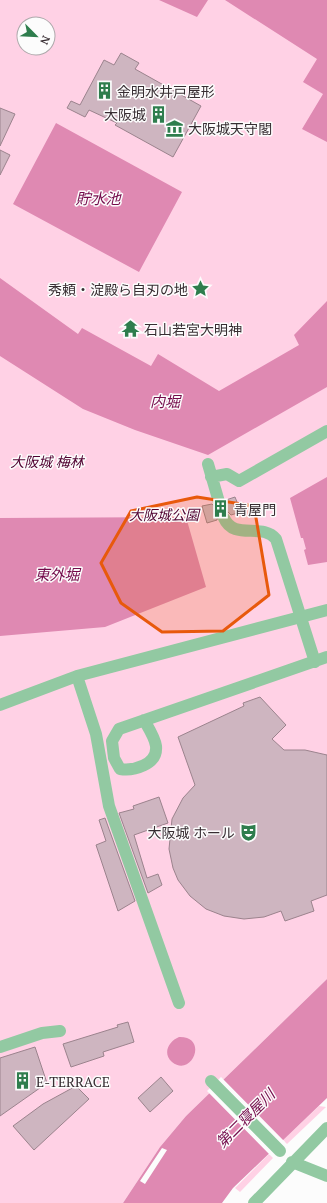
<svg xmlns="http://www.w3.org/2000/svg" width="327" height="1203" viewBox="0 0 327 1203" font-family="'PT Serif','Noto Sans JP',serif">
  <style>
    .green { fill: #ffd1e5; fill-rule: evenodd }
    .water { fill: #df89b2 }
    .pier { fill: #fcfcfc }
    .building { fill: #ceb5c0; stroke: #9b838d }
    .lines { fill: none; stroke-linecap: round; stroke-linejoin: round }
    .minor { stroke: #92c9a2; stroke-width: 12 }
    .marked { fill: #e8590c; fill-opacity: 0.2; stroke: #e8590c; stroke-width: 3; stroke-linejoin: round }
    .labels { text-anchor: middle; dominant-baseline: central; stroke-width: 3; stroke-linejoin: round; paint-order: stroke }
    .poi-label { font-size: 14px; fill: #372d32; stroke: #fcfcfc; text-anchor: start }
    .park-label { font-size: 14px; font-style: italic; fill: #4f0030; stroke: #fcfcfc }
    .water-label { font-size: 15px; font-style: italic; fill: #740b4b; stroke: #fcfcfc }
  </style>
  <rect width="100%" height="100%" fill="#fcfcfc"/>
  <path class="green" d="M0 0H327V979L186 1116 160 1147 123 1203H0ZM24 24H48V48H24Z
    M319 1106 326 1107 287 1144 283 1140Z
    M269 1154 273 1158 240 1192 235 1188Z"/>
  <path class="water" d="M159 0H208L197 17Z
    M225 0H327V142L302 129 323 94 303 82 317 59Z
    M56 123 182 192 139 272 13 204Z
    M0 278 78 334 82 328 151 366 158 354 219 391 299 345 294 335 327 301V387L208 455 135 430 83 409 0 356Z
    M327 477V562L308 565 304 550 306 549 303 538H301L290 498Z
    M186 517 206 587 105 627 0 636V518Z
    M327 979V1098L233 1188 222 1203H123L160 1147 186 1116Z
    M179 1037C209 1036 192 1078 172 1062 162 1053 169 1041 179 1037Z"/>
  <path class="pier" d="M221 1077 285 1142 270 1155 207 1091Z
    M162 1148 167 1150 145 1184 140 1181Z"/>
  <path class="building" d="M121 53 139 63 135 69 201 106 173 157 115 125 117 123 89 110 85 117 67 108 71 101 80 105 104 60 114 65Z
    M0 108 15 114 0 146Z
    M0 150 10 155 0 175Z
    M235 497 241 512 231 515 228 512 223 511 218 514 217 520 207 523 202 506 212 504 217 509H221L226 504V500Z
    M260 697 286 725 272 739 284 750H305L327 755V895L311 901 314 911 285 921 281 911 264 917 244 919 224 916 206 909 190 896 178 880 173 868 169 849 172 819 183 798 195 785 178 737 244 706 243 703Z
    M159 797 168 823 134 835 147 878 158 874 162 885 148 893 119 813 134 809 133 806Z
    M105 818 135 901 118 911 96 845 106 841 99 820Z
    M128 1022 134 1042 103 1052 104 1056 71 1067 63 1044 118 1027 117 1025Z
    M35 1047 47 1083 0 1116V1058Z
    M161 1077 173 1091 150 1112 138 1098Z
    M76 1086 89 1099 34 1150 13 1126 43 1104Z"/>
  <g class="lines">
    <path class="minor" d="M208 464 219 502
      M211 477 227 474 239 481 327 431
      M224 518C234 541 262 522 276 539L315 662
      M77 676 96 734 109 806 179 1003
      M0 705 77 676 327 610
      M144 720C148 727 155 738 156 746 158 765 133 771 120 769L114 758 112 741 119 729 327 657
      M0 1047 42 1033 60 1031
      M211 1081 280 1151
      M292 1162 327 1176
      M254 1203 327 1128"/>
  </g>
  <path class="marked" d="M197 497 254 506 269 595 223 631 162 632 121 603 101 563 131 511Z"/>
  <defs>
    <symbol id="building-bare" viewBox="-9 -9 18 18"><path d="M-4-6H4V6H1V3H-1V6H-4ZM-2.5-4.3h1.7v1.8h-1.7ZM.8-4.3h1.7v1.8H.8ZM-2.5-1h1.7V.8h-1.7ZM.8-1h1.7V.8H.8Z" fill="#2e7d4d" stroke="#fcfcfc" stroke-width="2.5" paint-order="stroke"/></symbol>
    <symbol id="museum-bare" viewBox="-9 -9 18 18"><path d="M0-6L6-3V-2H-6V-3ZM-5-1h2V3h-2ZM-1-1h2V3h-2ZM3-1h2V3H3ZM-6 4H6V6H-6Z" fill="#2e7d4d" stroke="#fcfcfc" stroke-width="2.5" paint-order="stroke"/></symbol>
    <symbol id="sight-bare" viewBox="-9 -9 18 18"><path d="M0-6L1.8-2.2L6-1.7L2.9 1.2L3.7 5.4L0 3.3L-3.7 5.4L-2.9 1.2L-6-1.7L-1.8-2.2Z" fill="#2e7d4d" stroke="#fcfcfc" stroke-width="2.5" paint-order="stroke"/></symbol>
    <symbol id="temple-bare" viewBox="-9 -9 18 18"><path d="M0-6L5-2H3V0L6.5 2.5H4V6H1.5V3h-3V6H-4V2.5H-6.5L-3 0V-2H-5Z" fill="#2e7d4d" stroke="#fcfcfc" stroke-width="2.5" paint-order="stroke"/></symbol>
    <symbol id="theatre-bare" viewBox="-9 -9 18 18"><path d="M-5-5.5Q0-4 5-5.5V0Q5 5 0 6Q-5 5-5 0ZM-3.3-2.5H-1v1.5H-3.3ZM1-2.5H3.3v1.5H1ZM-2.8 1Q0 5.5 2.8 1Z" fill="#2e7d4d" stroke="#fcfcfc" stroke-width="2.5" paint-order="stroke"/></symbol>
  </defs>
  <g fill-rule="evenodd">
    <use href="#building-bare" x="92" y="78" width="25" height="25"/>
    <use href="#building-bare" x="146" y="102" width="25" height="25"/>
    <use href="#museum-bare" x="162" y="116" width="25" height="25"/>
    <use href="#sight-bare" x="188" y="276" width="25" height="25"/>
    <use href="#temple-bare" x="118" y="316" width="25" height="25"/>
    <use href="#building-bare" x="208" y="496" width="25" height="25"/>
    <use href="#theatre-bare" x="236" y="820" width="25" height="25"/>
    <use href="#building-bare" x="10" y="1068" width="25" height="25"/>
  </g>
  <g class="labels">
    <g class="poi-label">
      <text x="117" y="91">金明水井戸屋形</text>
      <text x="146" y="114" text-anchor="end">大阪城</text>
      <text x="188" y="128">大阪城天守閣</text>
      <text x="188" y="289" text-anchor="end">秀頼・淀殿ら自刃の地</text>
      <text x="144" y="329">石山若宮大明神</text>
      <text x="234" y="509">青屋門</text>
      <text x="235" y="832" text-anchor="end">大阪城 ホール</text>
      <text x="36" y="1081">E-TERRACE</text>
    </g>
    <g class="park-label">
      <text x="47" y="461">大阪城 梅林</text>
      <text x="164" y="514">大阪城公園</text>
    </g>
    <g class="water-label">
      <text x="98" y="198">貯水池</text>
      <text x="165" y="401">内堀</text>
      <text x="57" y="574">東外堀</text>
      <text transform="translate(245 1118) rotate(-45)">第二寝屋川</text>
    </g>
  </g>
  <g transform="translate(36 36) rotate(114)"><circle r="19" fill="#fcfcfc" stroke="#ada9ab"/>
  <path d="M0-3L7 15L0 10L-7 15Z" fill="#2e7d4d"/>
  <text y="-6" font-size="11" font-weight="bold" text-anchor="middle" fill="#372d32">N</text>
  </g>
</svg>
